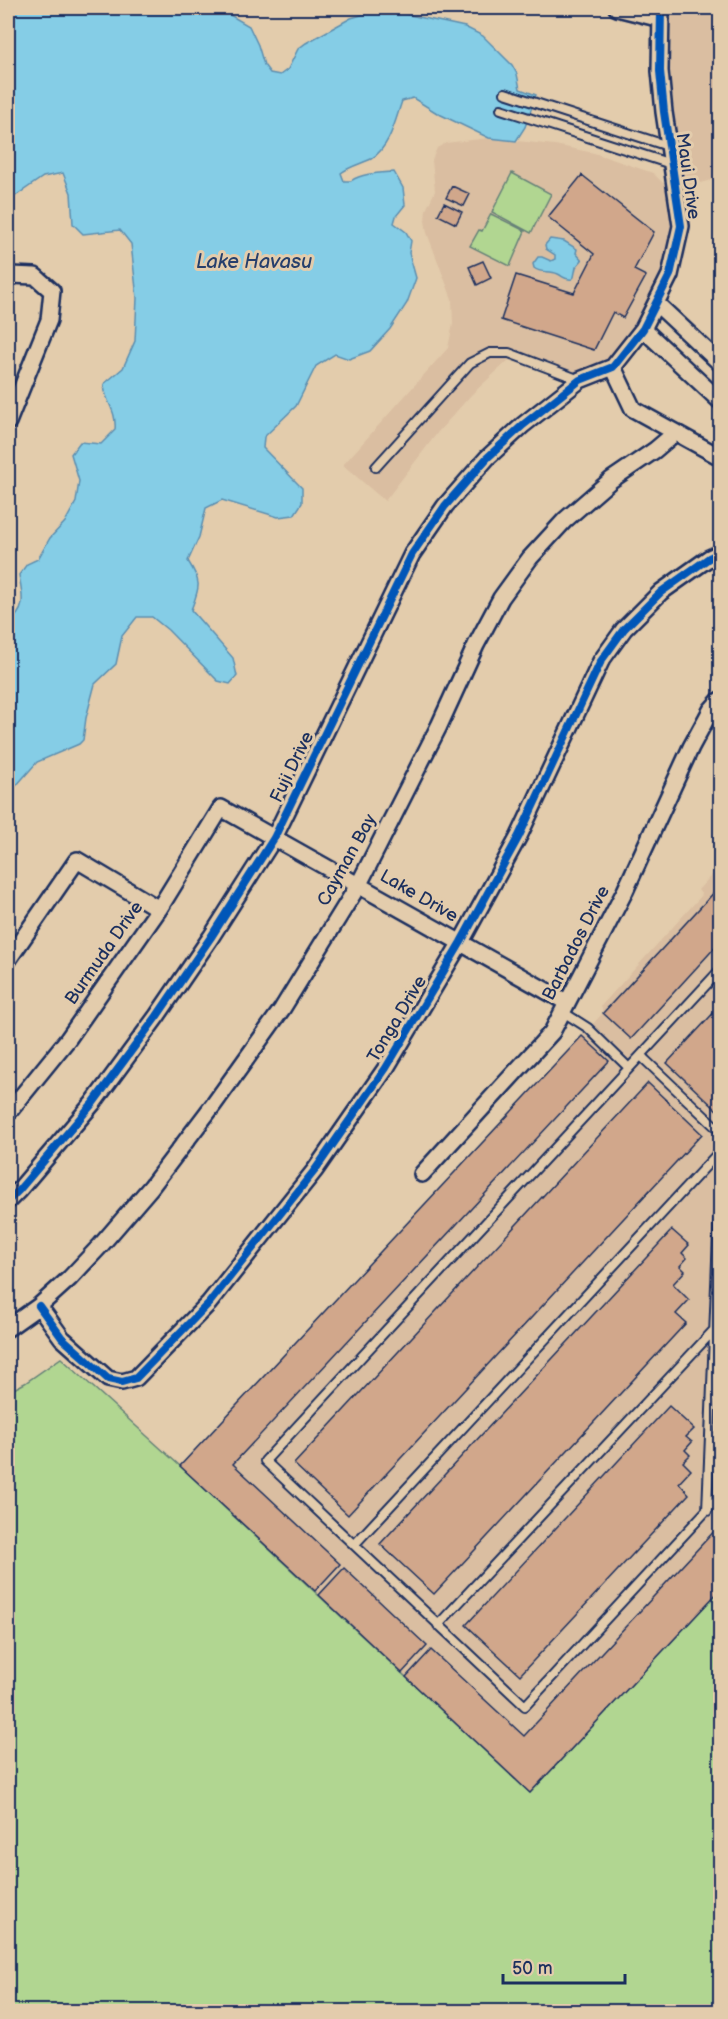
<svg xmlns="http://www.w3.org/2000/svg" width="728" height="2019" viewBox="0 0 728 2019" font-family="'Balsamiq Sans',sans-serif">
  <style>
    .built { fill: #dabea1 }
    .green { fill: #b1d691; stroke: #668278; stroke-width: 1.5 }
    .water { fill: #85cde6; stroke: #5b8eb0; stroke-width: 1.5 }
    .building { fill: #d1a78b; stroke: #1b2f5e; stroke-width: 1.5 }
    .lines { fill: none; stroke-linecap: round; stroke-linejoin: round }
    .service-casing { stroke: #1b2f5e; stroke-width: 12 }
    .minor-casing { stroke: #1b2f5e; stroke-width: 20 }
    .service { stroke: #e3ccac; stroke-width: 8 }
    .minor { stroke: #e3ccac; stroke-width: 15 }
    .cycleway-casing { stroke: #e3ccac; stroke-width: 11 }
    .cycleway { stroke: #0057b8; stroke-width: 8 }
    .labels { text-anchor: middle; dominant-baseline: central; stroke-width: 6; stroke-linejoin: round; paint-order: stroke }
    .street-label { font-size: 18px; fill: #1b2f5e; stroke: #e3ccac }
    .water-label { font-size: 20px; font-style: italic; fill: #263f6c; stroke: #e3ccac }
  </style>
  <rect width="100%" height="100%" fill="#e3ccac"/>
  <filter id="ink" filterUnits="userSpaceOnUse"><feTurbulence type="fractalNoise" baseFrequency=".0167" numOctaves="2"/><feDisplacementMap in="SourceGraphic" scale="12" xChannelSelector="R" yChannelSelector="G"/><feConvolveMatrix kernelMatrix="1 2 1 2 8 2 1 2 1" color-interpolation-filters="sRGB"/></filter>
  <g filter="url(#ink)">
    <path class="built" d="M671 8H720V178L688 186 678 144 674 111 670 70Z
      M489 138 555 145 594 153 653 173 666 186 673 211 674 227 666 263 641 317 614 354 598 365 580 373 561 376 509 360 472 394 438 432 385 501 343 465 448 348 453 324 452 299 427 233 425 221 426 210 435 191 432 160 437 148 446 143Z
      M720 866V1590L530 1793 180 1466 603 1013 601 1006 702 895 698 890Z"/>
    <path class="green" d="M512 173 551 194 531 233 492 212Z
      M491 214 525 231 510 266 470 246 479 230 482 231Z
      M61 1358 180 1466 530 1793 720 1590V2011L8 2012V1392L25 1383Z"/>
    <path class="water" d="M8 8H218L249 26 258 45 264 65 270 73 280 75 288 69 298 49 306 43 351 18 382 9 465 27 483 36 512 65 517 74 520 89 536 95 525 127 516 141 489 138 437 113 413 98 402 101C395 121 390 147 371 159 361 164 350 166 341 173L344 181H351C362 173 380 173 394 172L403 188 405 205 396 216 394 223 406 232 411 241 409 253 416 278 407 303 390 329 370 351 349 359 335 354 316 366 296 406 264 437 263 448 302 488V503L294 515 278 517 222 500 206 508 199 537 188 561C202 583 200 586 191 610L233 658 237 676 230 684 218 681 168 630 152 617H137L122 636 116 664 95 684 86 718 83 740 79 744 37 762 8 795V622C28 611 22 594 19 575L27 564 38 559 50 538 65 522 76 502 79 481 71 454 80 442 101 444 115 430C117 409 104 401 104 384L123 368 135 341 137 298 131 244 120 230 83 234 73 224 71 193 63 173 43 177 8 201Z
      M550 239 564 241 577 249 576 253 582 260 576 267 574 277 572 279C565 280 564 277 558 274 549 270 541 274 534 268L533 264 538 257H542L551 261 555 259V255L546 249 545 245Z"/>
    <path class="building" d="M582 175 654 232 634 270 646 276 623 318 613 312 594 350 501 320 516 275 574 293 594 254 548 217Z
      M452 186 470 194 464 206 446 198Z
      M444 203 462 212 456 224 438 215Z
      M483 261 491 278 477 285 469 267Z
      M720 886V942L631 1039 603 1013Z
      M720 1006V1113L667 1063Z
      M582 1036 609 1061 233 1464 340 1564 315 1591 180 1466Z
      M648 1083 702 1134 348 1515 294 1464Z
      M672 1230 689 1245 682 1253 687 1258 680 1266 685 1271 673 1284 689 1300 676 1314 686 1323 434 1594 380 1544Z
      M669 1406 694 1429 686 1437 692 1442 685 1450 690 1455 683 1462 691 1470 679 1483 689 1494 520 1675 466 1625Z
      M720 1525V1590L530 1793 406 1677 431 1650 524 1736Z
      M344 1568 427 1646 402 1673 319 1595Z"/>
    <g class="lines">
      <defs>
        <path id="service" d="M505 93 668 146
          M501 109 671 164
          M376 467 470 363 490 353H509L580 380
          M720 970 265 1461 525 1706 720 1496
          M563 1012 588 1028 629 1068
          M641 1056 720 1131
          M707 1511 720 1185
          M354 1545 720 1151
          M438 1625 714 1330"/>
        <path id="minor" d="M617 8 661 19
          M8 279 11 275 35 276 52 291 49 320 8 422
          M656 303 720 363
          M643 329 720 401
          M613 367 633 409 720 457
          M8 960 77 860 159 909
          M8 1113 68 1039 159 909 221 808 566 1002
          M422 1174 552 1032 625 891 691 747 711 710 720 700
          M8 1201 19 1190 93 1103 157 1016 211 937 274 838 412 554 445 506 487 458 523 425 580 380 613 367 643 329 670 275 681 226 664 112 660 71 661 8
          M39 1306 62 1338 108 1379 122 1382 136 1378 209 1303 315 1170 386 1068 461 942 519 836 601 661 624 629 661 592 709 558 720 553
          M8 1328 39 1306 70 1278 101 1245 151 1187 214 1104 282 1009 359 884 439 726 476 645 501 598 530 558 565 520 611 480 655 450 675 433"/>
      </defs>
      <use href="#service" class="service-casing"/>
      <use href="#minor" class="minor-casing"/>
      <use href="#service" class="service"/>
      <use href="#minor" class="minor"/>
      <defs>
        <path id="cycleway" d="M8 1201 19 1190 93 1103 157 1016 211 937 274 838 412 554 445 506 487 458 523 425 580 380 613 367 643 329 670 275 681 226 664 112 660 71 661 8
          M39 1306 62 1338 108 1379 122 1382 136 1378 209 1303 315 1170 386 1068 461 942 519 836 601 661 624 629 661 592 709 558 720 553"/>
      </defs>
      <use href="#cycleway" class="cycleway-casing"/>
      <use href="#cycleway" class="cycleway"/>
    </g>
  </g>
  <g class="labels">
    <g class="street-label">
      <text transform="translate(688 176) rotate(82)">Maui Drive</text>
      <text transform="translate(292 767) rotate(-64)">Fuji Drive</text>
      <text transform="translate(347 860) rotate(-61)">Cayman Bay</text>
      <text transform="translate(419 896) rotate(30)">Lake Drive</text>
      <text transform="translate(576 943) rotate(-63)">Barbados Drive</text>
      <text transform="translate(104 953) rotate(-55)">Burmuda Drive</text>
      <text transform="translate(397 1019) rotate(-59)">Tonga Drive</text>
    </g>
    <g class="water-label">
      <text x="254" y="262">Lake Havasu</text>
    </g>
  </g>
  <rect width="728" height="2019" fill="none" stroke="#e3ccac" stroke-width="30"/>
  <rect x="15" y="15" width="698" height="1989" fill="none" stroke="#1b2f5e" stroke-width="2" filter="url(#ink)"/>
  <path d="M503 1974v9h122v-9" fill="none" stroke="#1b2f5e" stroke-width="3"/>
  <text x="512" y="1974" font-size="18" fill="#1b2f5e" stroke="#e3ccac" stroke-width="4.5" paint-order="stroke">50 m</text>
</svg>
